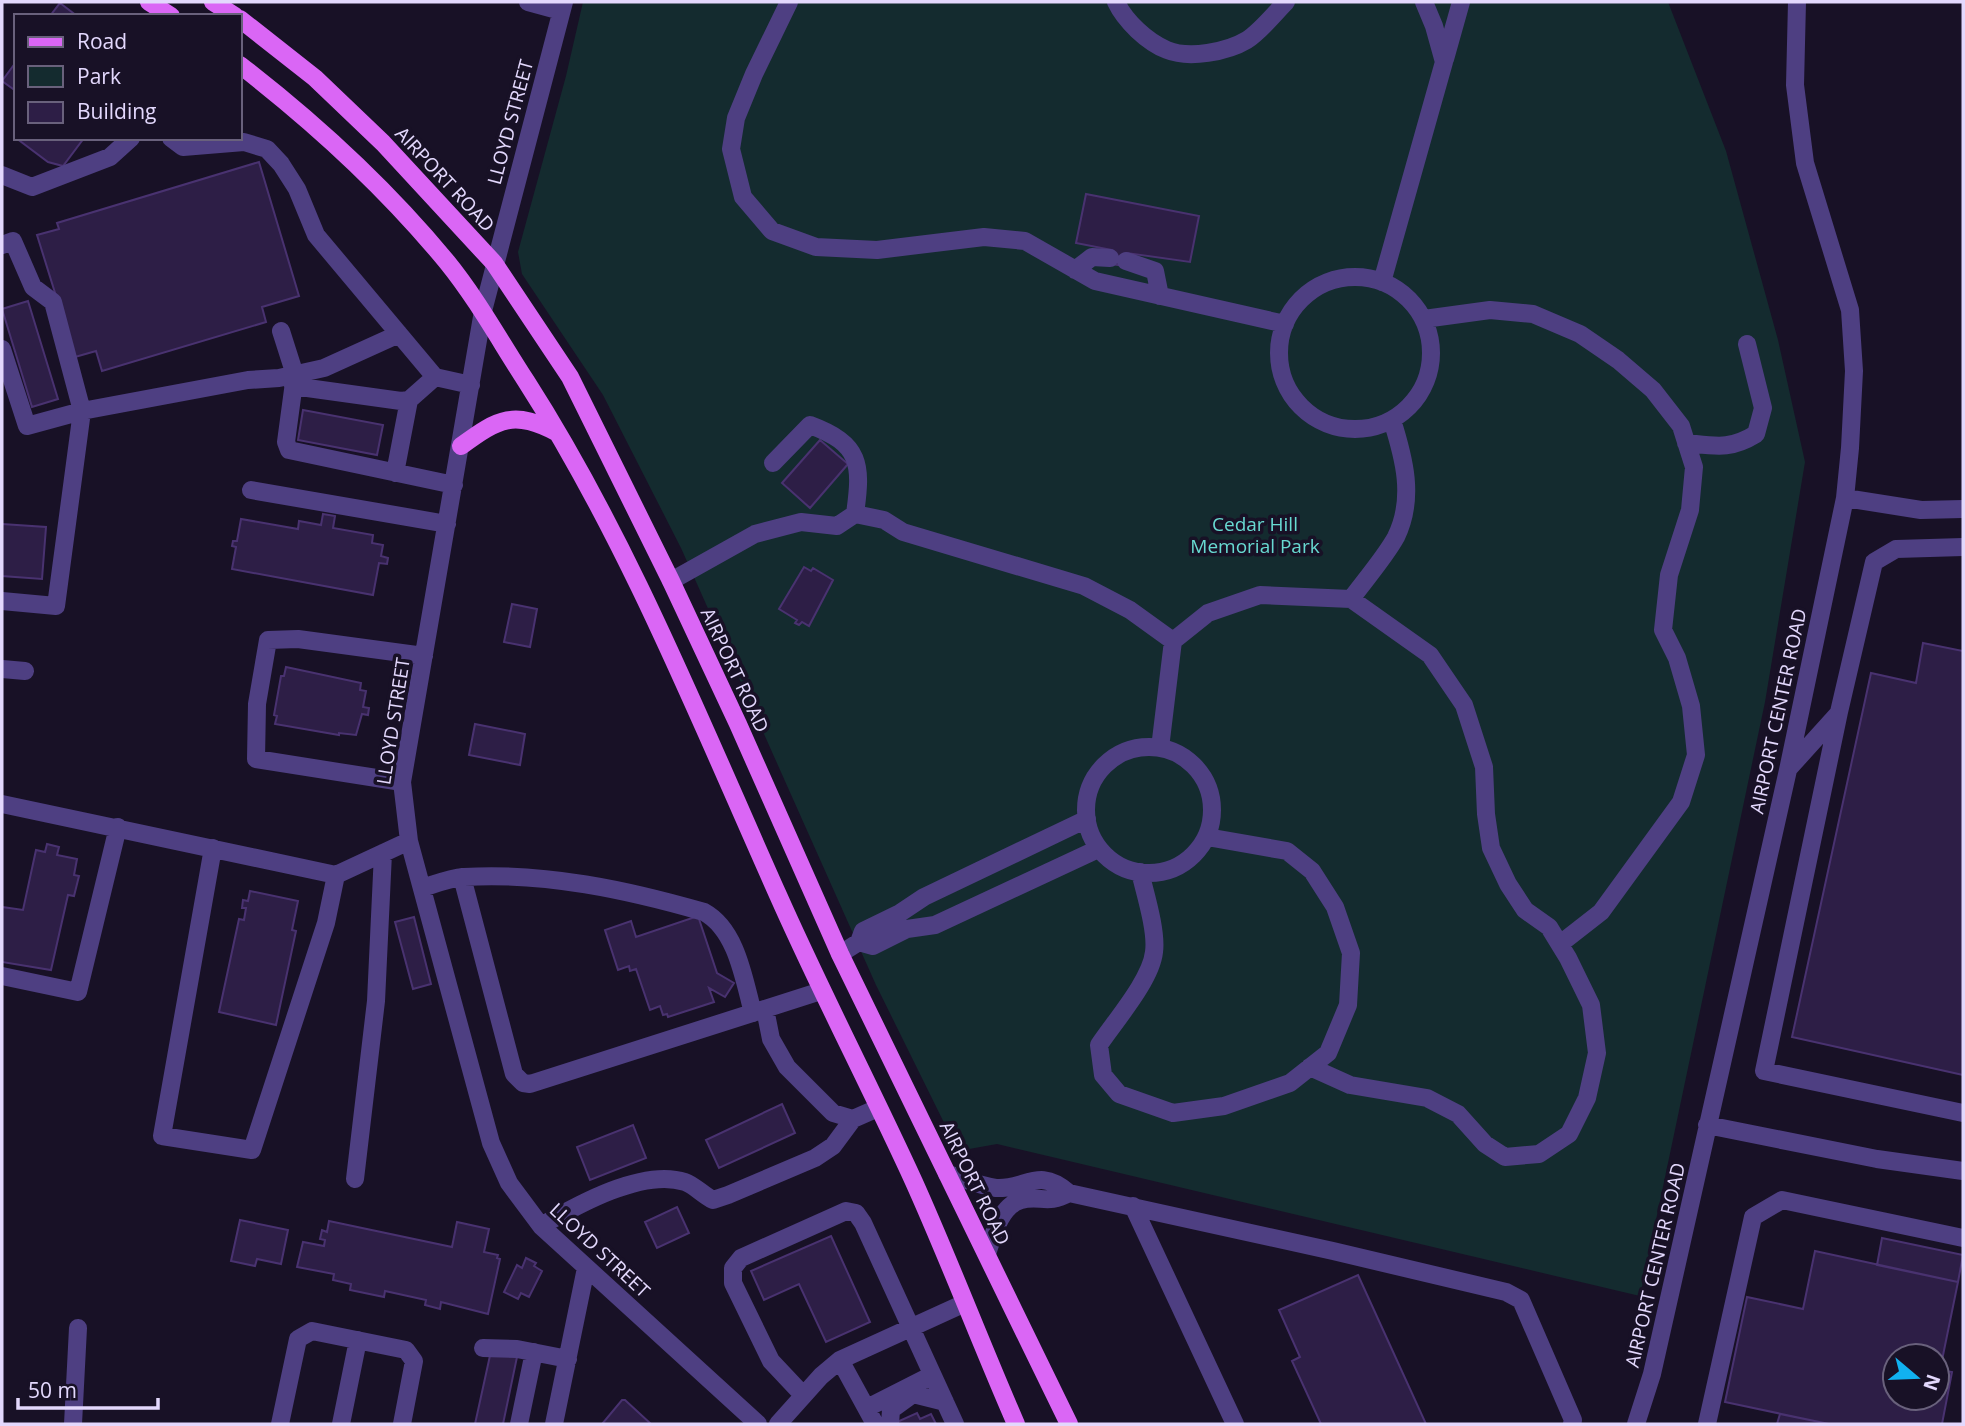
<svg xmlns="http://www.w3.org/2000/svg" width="1965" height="1426" viewBox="0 0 1965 1426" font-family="'Open Sans',sans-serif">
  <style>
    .green { fill: #142b2f }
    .building { fill: #2d1e46; stroke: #493270; stroke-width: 2; fill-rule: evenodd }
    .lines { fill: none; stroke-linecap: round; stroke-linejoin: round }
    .minor { stroke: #4e3f82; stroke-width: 18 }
    .major { stroke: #da66f5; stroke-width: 18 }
    .labels { text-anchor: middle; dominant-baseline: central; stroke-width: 7; stroke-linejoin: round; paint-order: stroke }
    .street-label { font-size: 19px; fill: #e3d8fd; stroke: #181126 }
    .park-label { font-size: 19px; fill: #68d9d1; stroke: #181126 }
  </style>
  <rect width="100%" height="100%" fill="#181126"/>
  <path class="green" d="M583 2H1668L1726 151 1778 340 1805 462 1765 702 1640 1296 997 1144 958 1151 876 985 681 548 603 395 522 274 518 252 566 76Z"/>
  <path class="building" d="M60 3 77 16H50Z
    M16 62V91L2 81Z
    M16 138H84L63 166 48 162Z
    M259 162 299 296 262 307 266 322 102 371 96 351 75 357 37 235 59 229 57 223Z
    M1086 194 1199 216 1190 262 1127 253 1124 266 1110 264 1112 250 1076 243Z
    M28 301 58 399 32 407 2 309Z
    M303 410 383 425 377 455 298 440Z
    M820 440 848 464 810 508 782 483Z
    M323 514 335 516 333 528 373 535 372 543 383 545 381 556 388 558 387 564 379 563 373 595 232 569 236 547 232 546 233 541H237L241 519 298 529 299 521 321 525Z
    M2 524 46 527 42 579 2 576Z
    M804 567 811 571 813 568 833 580 809 626 802 622 799 625 795 623 797 620 779 609Z
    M512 604 537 609 530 647 504 642Z
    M1923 643 1963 651V1075L1792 1037 1871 673 1916 683Z
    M286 667 361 683 360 690 366 691 363 707 369 708 368 715 362 714 356 735 339 733V735L275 724 277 716 274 715 281 676H284Z
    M475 724 525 734 520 765 469 755Z
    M47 844 59 847 57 855 77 859 74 875 79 876 74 896 68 895 51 970 2 962V907L23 910 36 850 45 852Z
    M250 891 298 901 292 930 296 931 276 1025 219 1012 239 919 244 920 246 908H242L243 900 248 901Z
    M698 916 717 973 734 983 725 997 709 988 714 1002 668 1017 667 1014 663 1015 660 1006 650 1010 636 969 630 971 629 966 618 970 605 930 631 921 636 937Z
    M414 917 431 984 413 989 395 922Z
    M782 1104 795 1133 719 1168 706 1140Z
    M633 1125 646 1158 590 1180 577 1147Z
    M677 1207 689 1233 657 1248 645 1222Z
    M240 1220 288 1230 281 1264 257 1259 255 1266 231 1261Z
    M329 1221 452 1247 457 1222 489 1229 484 1252 498 1255 497 1258 500 1259 488 1314 441 1302 440 1309 425 1305 426 1300 385 1291 384 1297 350 1290 351 1284 333 1280 334 1274 297 1267 303 1242 324 1246 325 1240 320 1239 322 1230 327 1232Z
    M831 1236 870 1322 826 1342 799 1284 764 1300 751 1271Z
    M1882 1238 1963 1255 1958 1282 1877 1265Z
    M1815 1251 1958 1282 1940 1370 1952 1372 1942 1424H1829L1725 1402 1747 1297 1803 1309ZM1895 1356H1937V1398H1895Z
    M526 1258 536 1263 534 1266 542 1271 529 1297 521 1293 518 1299 504 1292 517 1265 522 1268Z
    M1358 1275 1426 1424H1321L1292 1361 1300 1357 1279 1310Z
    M491 1351 517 1357 503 1424H475Z
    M622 1400H625L651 1424H602Z
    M917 1413 920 1419 931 1414 936 1424H898L897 1422Z
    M1780 1414 1829 1424H1777Z"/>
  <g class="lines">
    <path class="minor" d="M528 2 561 11
      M564 2 483 311 402 782 409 841 491 1143 509 1183 541 1226 758 1424
      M789 2 754 74 736 118 731 149 743 197 772 231 816 247 877 250 984 237 1025 241 1095 281 1285 324
      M1116 2C1125 21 1147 42 1167 50 1189 59 1227 52 1247 40 1261 31 1274 14 1286 2
      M1445 59 1461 2
      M171 138 183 147 244 142 267 149 281 164 297 189 316 235 435 377 471 385
      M2 175 32 187 110 157 131 138
      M2 245 13 241 33 287 53 302 82 411 56 606 2 601
      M1126 261 1155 271 1160 296
      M1075 270 1092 257 1110 258
      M1279 353a76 76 0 1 1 152 0a76 76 0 1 1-152 0Z
      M1382 282 1444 62 1434 26 1424 2
      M1424 319 1490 310 1533 314 1580 334 1618 360 1653 390 1681 426 1694 467 1690 510 1669 575 1663 630 1677 658 1691 706 1696 755 1681 802 1601 912 1560 944
      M281 331 295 375 286 442 289 450 454 485
      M2 349 27 426 82 411 248 380 279 378 324 368 399 334
      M293 386 401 401 409 400 435 377
      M1686 443C1716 446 1730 450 1756 434L1763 408 1747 344
      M773 463 810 425C861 444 862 464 855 514
      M395 473 409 400
      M251 490 447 524
      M1845 498 1921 510 1963 509
      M1963 547 1896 549 1874 562 1839 712 1764 1071 1963 1113
      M671 581 755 534 801 522 837 526 855 514 884 520 903 532 1084 586 1130 610 1173 641
      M1351 599C1365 580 1385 557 1396 537 1415 498 1404 458 1392 420
      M2 669 25 671
      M1086 810a63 63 0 1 1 126 0a63 63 0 1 1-126 0Z
      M1160 748 1173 641 1208 613 1260 595 1351 599 1430 655 1464 705 1484 767 1486 814 1491 848 1508 884 1525 910 1549 927 1568 958 1591 1005 1597 1053 1587 1098 1569 1134 1539 1154 1505 1157 1485 1144 1458 1114 1427 1098 1350 1085 1310 1067
      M1790 767 1837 715
      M402 782 256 759 257 704 268 640 298 639 424 656
      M2 804 336 875 409 841
      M213 848 162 1136 252 1150 326 923 336 875
      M1140 872C1145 893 1157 931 1154 952 1151 980 1115 1021 1099 1045L1103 1075 1119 1094 1173 1113 1224 1106 1290 1083 1328 1053 1348 1005 1351 953 1335 907 1312 871 1287 851 1207 837
      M462 877 514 1074 523 1083 530 1084 821 991
      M422 888C435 884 450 878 464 877 544 872 628 890 704 912 737 930 744 980 753 1013
      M859 942 873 946 907 929 935 925 1098 849
      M840 954 859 942 863 931 900 913 924 897 1087 819
      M2 976 78 992 118 827
      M765 1009 771 1039 787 1067 833 1113 853 1119 878 1108
      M1707 1125 1877 1159 1963 1171
      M947 1174C963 1178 979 1186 996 1188 1026 1190 1038 1166 1069 1193 1048 1205 1040 1195 1021 1200 1000 1206 993 1236 987 1254
      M355 1179 376 1001 383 853
      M1069 1193 1333 1251 1506 1292 1521 1300 1573 1420 1572 1424
      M1133 1206 1235 1424
      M541 1226C577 1205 643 1168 685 1182 694 1185 703 1195 713 1200L728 1195 815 1158 833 1146 853 1119
      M483 1348 517 1349 568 1359
      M840 1360 875 1424
      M803 1395 771 1361 733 1283V1268L741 1258 846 1211 856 1213 863 1223 955 1424
      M867 1408 932 1375
      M73 1424 78 1328
      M280 1424 298 1339 312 1331 406 1350 414 1361 402 1424
      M341 1424 358 1340
      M519 1424 534 1352
      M554 1424 586 1268
      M778 1424 821 1376 840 1360 965 1303
      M890 1424 891 1410 913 1394 945 1402
      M1636 1424 1652 1374 1788 770 1845 498 1850 448 1854 371 1850 310 1805 163 1795 85 1797 2
      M1707 1424 1753 1217 1782 1200 1963 1238"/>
    <path class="major" d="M149 2 171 16
      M213 2 235 16
      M240 19 315 78 383 143 494 263 570 377 671 581 738 724 840 954 1069 1424
      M240 65C315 123 386 188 447 262 477 299 500 341 526 381 628 540 701 723 778 895 821 992 870 1086 914 1182 950 1262 981 1344 1016 1424
      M461 446C499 418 514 410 558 433"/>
  </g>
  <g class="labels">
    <g class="street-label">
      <text transform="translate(510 122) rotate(-75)">LLOYD STREET</text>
      <text transform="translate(445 179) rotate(47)">AIRPORT ROAD</text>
      <text transform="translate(735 670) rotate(65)">AIRPORT ROAD</text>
      <text transform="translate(1778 711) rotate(-78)">AIRPORT CENTER ROAD</text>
      <text transform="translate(393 721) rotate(-81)">LLOYD STREET</text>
      <text transform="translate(975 1183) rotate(64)">AIRPORT ROAD</text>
      <text transform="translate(600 1250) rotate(43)">LLOYD STREET</text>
      <text transform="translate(1655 1265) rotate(-77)">AIRPORT CENTER ROAD</text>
    </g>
    <g class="park-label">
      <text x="1255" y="524">Cedar Hill<tspan x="1255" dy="22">Memorial Park</tspan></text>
    </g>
  </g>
  <rect width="1965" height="1426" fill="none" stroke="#e3d8fd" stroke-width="7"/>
  <rect x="14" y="14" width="228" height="126" fill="#181126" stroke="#69617c" stroke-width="2"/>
  <rect x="28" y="37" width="35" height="10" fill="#da66f5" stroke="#69617c" stroke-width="2"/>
  <text x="77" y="49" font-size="21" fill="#e3d8fd">Road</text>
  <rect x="28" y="66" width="35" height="21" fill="#142b2f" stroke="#69617c" stroke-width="2"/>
  <text x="77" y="84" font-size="21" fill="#e3d8fd">Park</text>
  <rect x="28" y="102" width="35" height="21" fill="#2d1e46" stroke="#69617c" stroke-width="2"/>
  <text x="77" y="119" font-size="21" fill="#e3d8fd">Building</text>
  <g transform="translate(1916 1377) rotate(109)"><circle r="33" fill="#181126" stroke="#69617c" stroke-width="2"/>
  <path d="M0-5L12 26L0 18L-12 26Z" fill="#11b1f0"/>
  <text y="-10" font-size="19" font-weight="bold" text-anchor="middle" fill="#e3d8fd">N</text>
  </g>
  <path d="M18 1398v10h140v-10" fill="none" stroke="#e3d8fd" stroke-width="3.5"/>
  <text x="28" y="1398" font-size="21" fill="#e3d8fd" stroke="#181126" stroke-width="5" paint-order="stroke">50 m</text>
</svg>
